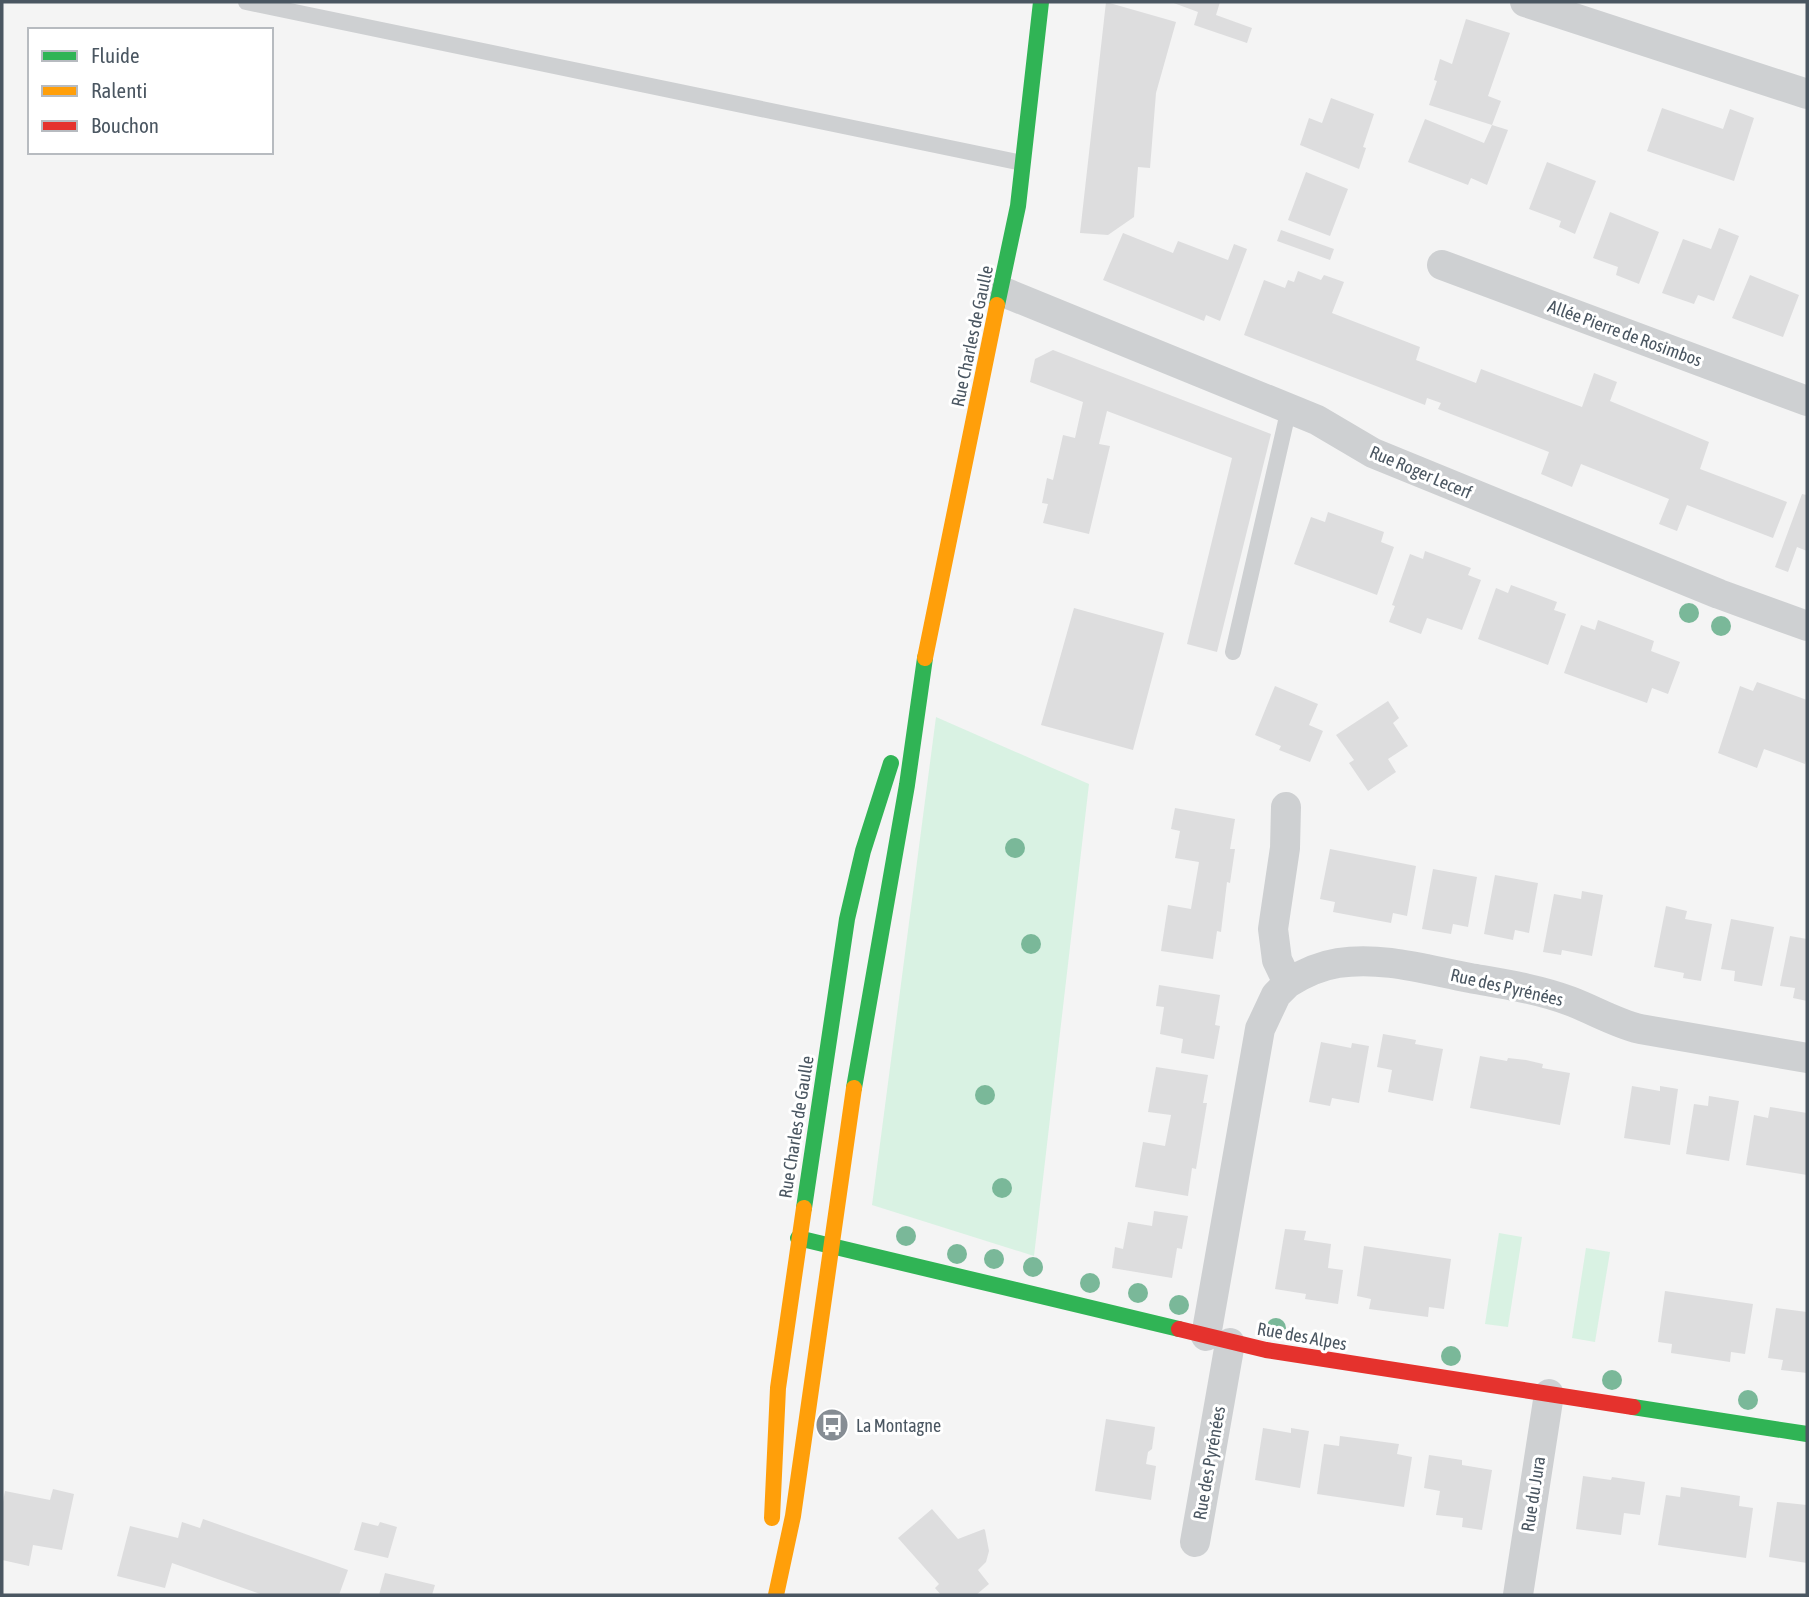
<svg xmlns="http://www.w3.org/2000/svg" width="1809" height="1597" viewBox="0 0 1809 1597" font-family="'Asap Condensed',sans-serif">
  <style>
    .green { fill: #d9f2e3 }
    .building { fill: #ddddde }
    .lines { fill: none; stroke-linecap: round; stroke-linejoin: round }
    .lane { stroke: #ced0d2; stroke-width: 16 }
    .street { stroke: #ced0d2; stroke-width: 30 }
    .fast { stroke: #30b455; stroke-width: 16 }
    .slow { stroke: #ff9f0a; stroke-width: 16 }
    .jam { stroke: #e5322d; stroke-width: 16 }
    .tree { fill: #7ab899 }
    .labels { text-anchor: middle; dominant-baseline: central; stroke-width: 6; stroke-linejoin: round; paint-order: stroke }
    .street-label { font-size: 18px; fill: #4a5661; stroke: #fff }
    .poi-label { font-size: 18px; fill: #4a5661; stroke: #fff; text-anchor: start }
  </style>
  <rect width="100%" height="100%" fill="#f4f4f4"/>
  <path class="green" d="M936 717 1089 784 1034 1256 872 1205Z
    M1499 1233 1522 1237 1508 1327 1485 1324Z
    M1586 1248 1610 1252 1595 1342 1572 1338Z"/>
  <path class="building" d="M1106 2 1176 22 1156 93 1150 168 1138 167 1134 217 1108 235 1080 233Z
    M1171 2H1220L1216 15 1252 28 1247 43 1194 25 1198 12Z
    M1466 19 1510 33 1488 96 1501 101 1492 125 1429 105 1437 81 1434 80 1440 59 1452 64Z
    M1331 98 1374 114 1363 147 1366 148 1359 169 1300 145 1309 118 1322 123Z
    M1662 108 1723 129 1730 109 1754 118 1734 181 1647 151Z
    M1425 119 1484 143 1492 125 1508 130 1487 185 1471 178 1468 185 1408 162Z
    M1547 162 1596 181 1575 234 1559 227 1561 221 1529 209Z
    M1306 172 1348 189 1330 236 1288 220Z
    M1610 212 1659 232 1639 284 1616 275 1618 267 1593 258Z
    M1719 228 1739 236 1714 301 1698 295 1694 304 1662 293 1683 239 1711 249Z
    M1281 230 1334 249 1330 260 1277 241Z
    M1123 233 1173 253 1178 241 1228 260 1234 244 1247 249 1220 321 1206 315 1204 321 1103 280Z
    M1298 271 1321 280 1324 275 1344 282 1332 313 1420 347 1416 360 1476 383 1481 369 1582 407 1594 373 1617 382 1610 401 1709 442 1700 469 1787 502 1773 538 1687 505 1677 531 1659 524 1669 499 1581 464 1572 487 1541 474 1549 452 1438 409 1441 403 1427 398 1425 405 1244 335 1264 280 1285 288 1288 280 1294 282Z
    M1750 275 1799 295 1783 337 1732 318Z
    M1053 350 1271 434 1217 652 1187 644 1232 458 1107 411 1099 444 1110 446 1089 534 1043 523 1048 504 1042 503 1047 478 1053 480 1063 435 1075 438 1083 402 1030 382 1035 359Z
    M1802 494 1807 495V551L1797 547 1788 572 1775 567Z
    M1328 512 1384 532 1381 542 1394 547 1377 595 1294 564 1311 517 1325 522Z
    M1425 551 1471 568 1468 575 1481 580 1462 630 1427 618 1421 634 1389 622 1395 606 1392 605 1410 554 1423 559Z
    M1511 585 1557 602 1554 610 1566 614 1548 665 1478 639 1496 588 1508 593Z
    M1074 608 1164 633 1133 750 1041 725Z
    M1598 620 1654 641 1651 651 1680 662 1668 694 1652 688 1647 703 1564 673 1581 625 1595 630Z
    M1757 682 1807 700V758L1805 764 1764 749 1757 768 1718 753 1740 686 1753 691Z
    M1275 686 1318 704 1309 725 1323 731 1310 762 1279 750 1281 746 1255 735Z
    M1388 701 1399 718 1393 723 1408 746 1388 759 1396 772 1368 791 1349 763 1354 760 1336 735Z
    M1175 808 1235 819 1230 849H1235L1230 883 1227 882 1221 932 1217 931 1213 959 1161 951 1168 905 1191 909 1199 862 1175 858 1180 831 1171 829Z
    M1330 849 1416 866 1407 916 1393 913 1391 923 1333 912 1335 902 1320 899Z
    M1433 869 1477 877 1468 927 1453 924 1451 934 1422 929Z
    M1495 875 1538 883 1529 933 1515 930 1513 940 1484 934Z
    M1582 891 1603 895 1592 956 1562 950 1561 955 1543 952 1554 894 1581 899Z
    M1666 906 1687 911 1685 919 1712 924 1701 981 1683 978 1684 973 1654 967Z
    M1731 919 1774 927 1762 986 1734 981 1735 971 1721 969Z
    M1790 936 1807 939V1001L1793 998 1795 988 1780 986Z
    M1159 985 1220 995 1215 1025 1220 1026 1214 1059 1181 1053 1183 1039 1160 1034 1164 1007 1156 1006Z
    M1383 1034 1416 1040 1415 1044 1443 1049 1433 1101 1388 1092 1392 1070 1377 1067Z
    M1321 1042 1351 1048 1352 1043 1369 1046 1359 1103 1332 1098 1330 1106 1309 1102Z
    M1480 1056 1507 1061 1508 1058 1526 1060 1543 1064 1542 1068 1570 1073 1560 1125 1470 1108Z
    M1156 1067 1208 1075 1203 1103H1207L1196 1169 1192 1168 1188 1196 1135 1187 1143 1142 1165 1146 1171 1115 1148 1112Z
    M1632 1086 1660 1091V1086L1678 1089 1670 1145 1624 1138Z
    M1709 1096 1739 1101 1729 1161 1686 1154 1694 1104 1708 1106Z
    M1770 1107 1807 1113V1175L1746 1165 1754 1115 1768 1118Z
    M1154 1211 1188 1216 1182 1249 1177 1248 1172 1278 1112 1268 1115 1247 1123 1249 1128 1222 1152 1226Z
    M1285 1229 1306 1231 1304 1240 1331 1244 1328 1268 1343 1270 1338 1304 1305 1299 1306 1294 1275 1289Z
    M1364 1246 1451 1259 1444 1309 1429 1307 1428 1317 1369 1309 1371 1299 1357 1296Z
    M1665 1291 1753 1304 1745 1354 1731 1352 1730 1362 1671 1353 1672 1344 1658 1342Z
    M1776 1308 1807 1312V1373L1781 1370 1783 1360 1768 1358Z
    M1106 1419 1155 1427 1152 1449 1148 1452 1146 1464 1156 1466 1151 1500 1095 1491Z
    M1263 1428 1291 1433V1428L1309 1431 1300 1488 1255 1480Z
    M1340 1436 1399 1444 1397 1454 1412 1457 1404 1507 1317 1494 1324 1444 1339 1446Z
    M1429 1455 1462 1460V1465L1492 1470 1482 1530 1462 1527 1463 1518 1436 1515 1440 1491 1424 1488Z
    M1583 1476 1611 1480 1612 1477 1645 1482 1640 1515 1624 1513 1621 1535 1576 1529Z
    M1681 1487 1740 1496 1739 1506 1753 1508 1746 1558 1658 1545 1666 1495 1680 1497Z
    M53 1489 74 1494 62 1550 33 1545 29 1566 2 1560V1507L5 1491 50 1500Z
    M1777 1502 1807 1505V1563L1769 1557Z
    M932 1509 958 1539 984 1529 985 1530 989 1551 986 1562 978 1570 989 1584 976 1595H941L935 1588 939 1584 898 1538Z
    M203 1519 348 1570 339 1595H263L172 1563 165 1588 117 1576 130 1526 178 1538 182 1522 200 1528Z
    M362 1522 378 1526 380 1522 397 1527 388 1558 354 1550Z
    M385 1573 435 1585 432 1595H379Z"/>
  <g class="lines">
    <path class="lane" d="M246 2 1022 163
      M1233 652 1289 408"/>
    <path class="street" d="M1525 2 1807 94
      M1442 265 1807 401
      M1001 291 1317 420 1373 453 1719 594 1807 626
      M1288 983C1304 973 1319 966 1338 963 1382 956 1427 970 1470 978 1504 984 1538 989 1570 1001 1594 1010 1615 1023 1640 1029L1807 1058
      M1206 1336 1260 1029 1276 995 1288 983 1277 960 1273 929 1285 848 1286 807
      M1195 1542 1230 1343
      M1518 1595 1549 1394"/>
    <path class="fast" d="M997 305 1018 206 1041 2
      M854 1088 907 785 925 658
      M804 1208 847 919 863 851 891 763
      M798 1238 1179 1329
      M1633 1407 1807 1434"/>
    <path class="slow" d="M925 658 997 305
      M772 1518 778 1388 804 1208
      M776 1595 793 1516 854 1088"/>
    <path class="jam" d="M1179 1329 1266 1350 1633 1407"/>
  </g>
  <g class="tree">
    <circle cx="1689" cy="613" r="10"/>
    <circle cx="1721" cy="626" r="10"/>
    <circle cx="1015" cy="848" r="10"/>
    <circle cx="1031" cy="944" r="10"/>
    <circle cx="985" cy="1095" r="10"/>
    <circle cx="1002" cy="1188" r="10"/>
    <circle cx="906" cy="1236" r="10"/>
    <circle cx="957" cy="1254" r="10"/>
    <circle cx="994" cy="1259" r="10"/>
    <circle cx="1033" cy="1267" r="10"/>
    <circle cx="1090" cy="1283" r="10"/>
    <circle cx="1138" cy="1293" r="10"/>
    <circle cx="1179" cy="1305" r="10"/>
    <circle cx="1276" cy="1328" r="10"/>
    <circle cx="1451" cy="1356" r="10"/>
    <circle cx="1612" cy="1380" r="10"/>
    <circle cx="1748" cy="1400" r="10"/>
  </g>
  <defs>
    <symbol id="bus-disc" viewBox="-11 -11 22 22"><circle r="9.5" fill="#868d94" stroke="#fff"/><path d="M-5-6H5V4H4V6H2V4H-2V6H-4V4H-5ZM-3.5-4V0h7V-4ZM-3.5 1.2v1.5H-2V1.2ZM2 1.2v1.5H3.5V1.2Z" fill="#fff"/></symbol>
  </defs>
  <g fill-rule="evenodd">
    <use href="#bus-disc" x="813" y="1406" width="38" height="38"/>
  </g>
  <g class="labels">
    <g class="street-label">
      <text transform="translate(1625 333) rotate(20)">Allée Pierre de Rosimbos</text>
      <text transform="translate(972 336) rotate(-78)">Rue Charles de Gaulle</text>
      <text transform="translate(1421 472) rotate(23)">Rue Roger Lecerf</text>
      <text transform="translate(1507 987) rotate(13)">Rue des Pyrénées</text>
      <text transform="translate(796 1127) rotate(-81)">Rue Charles de Gaulle</text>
      <text transform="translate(1302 1336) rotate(10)">Rue des Alpes</text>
      <text transform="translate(1209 1463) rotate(-80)">Rue des Pyrénées</text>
      <text transform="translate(1533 1494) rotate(-81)">Rue du Jura</text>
    </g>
    <g class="poi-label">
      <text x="856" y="1425">La Montagne</text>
    </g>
  </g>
  <rect width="1809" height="1597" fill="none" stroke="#4a5661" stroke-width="7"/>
  <rect x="28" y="28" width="245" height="126" fill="#ffffff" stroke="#b7bbc0" stroke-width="2"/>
  <rect x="42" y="51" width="35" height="10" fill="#30b455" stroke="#b7bbc0" stroke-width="2"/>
  <text x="91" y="63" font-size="21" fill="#4a5661">Fluide</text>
  <rect x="42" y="86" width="35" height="10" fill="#ff9f0a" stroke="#b7bbc0" stroke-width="2"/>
  <text x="91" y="98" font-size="21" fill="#4a5661">Ralenti</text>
  <rect x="42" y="121" width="35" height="10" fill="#e5322d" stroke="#b7bbc0" stroke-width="2"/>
  <text x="91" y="133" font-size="21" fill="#4a5661">Bouchon</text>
</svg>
